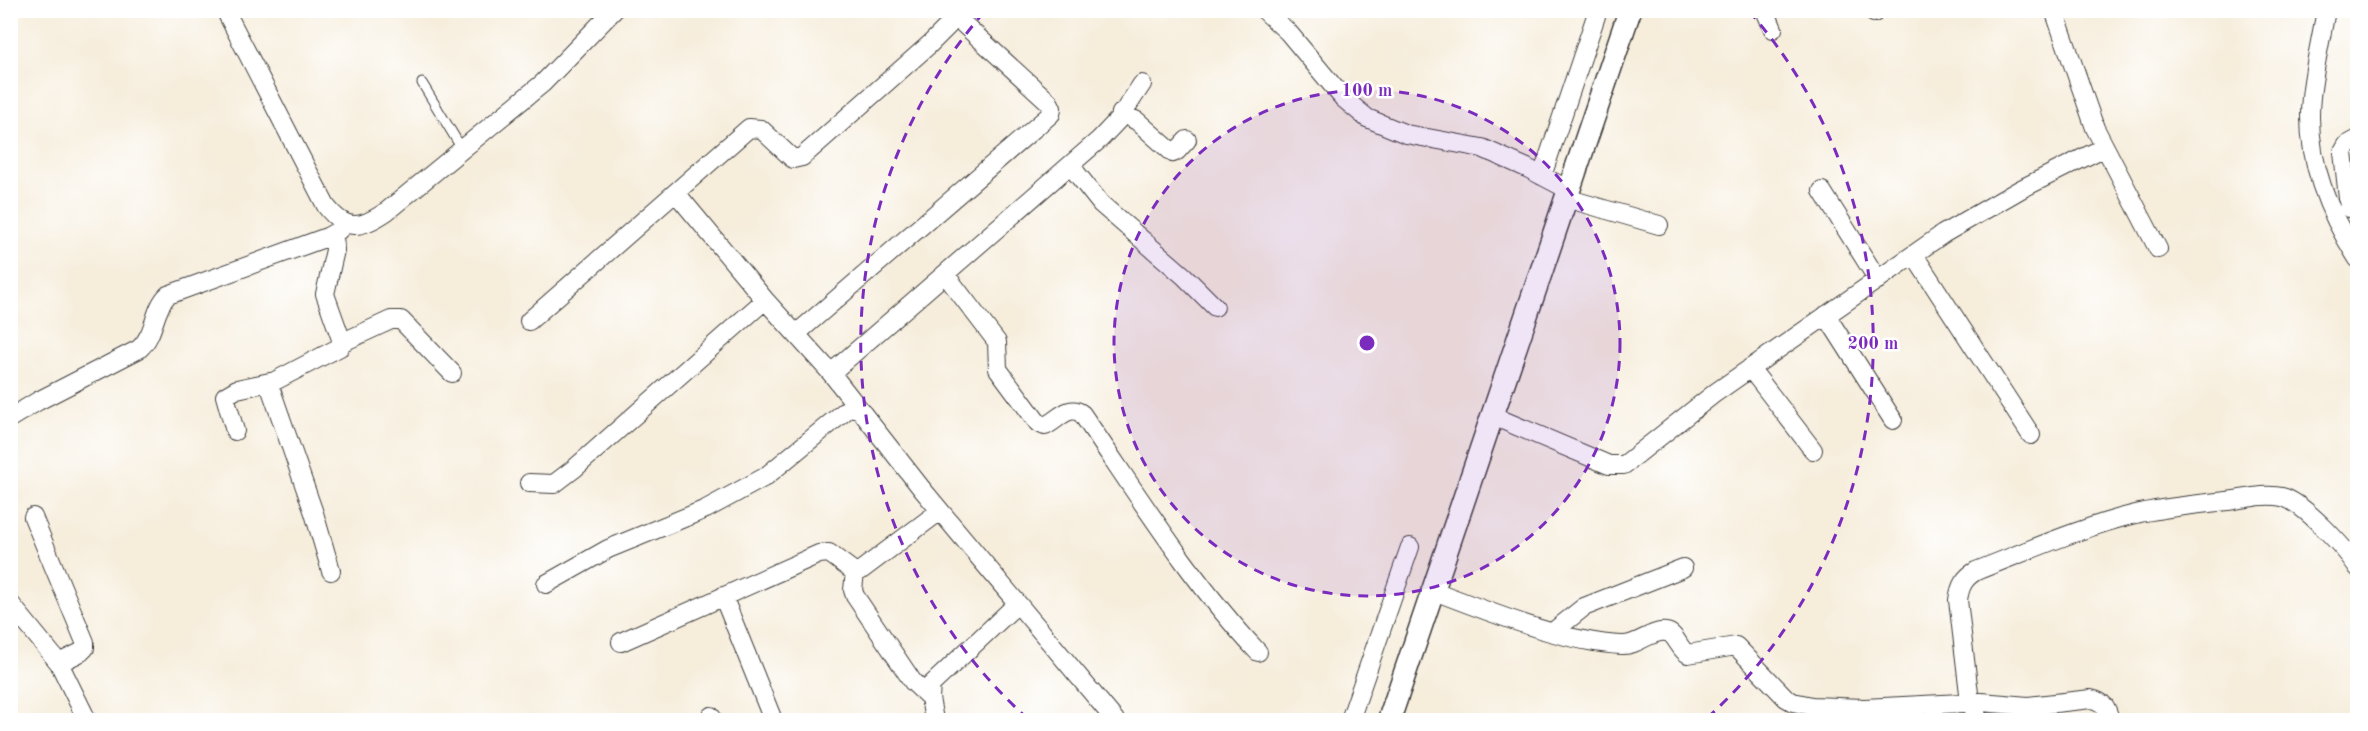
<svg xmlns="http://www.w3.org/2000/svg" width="2368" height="731" viewBox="0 0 2368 731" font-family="'Old Standard TT',serif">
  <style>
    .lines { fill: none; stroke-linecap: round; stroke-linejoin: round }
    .service-casing { stroke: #3d3b39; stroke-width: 11 }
    .minor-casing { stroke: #3d3b39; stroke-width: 20 }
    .tertiary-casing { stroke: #3d3b39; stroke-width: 25 }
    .service { stroke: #fff; stroke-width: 9 }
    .minor { stroke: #fff; stroke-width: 18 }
    .tertiary { stroke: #fff; stroke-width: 22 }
    .ring { fill: none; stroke: #7b2cbf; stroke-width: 3; stroke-dasharray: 10 8 }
    .centre { fill: #7b2cbf; stroke: #fff; stroke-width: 3 }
    .ring-label { font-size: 18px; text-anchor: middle; font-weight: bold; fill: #7b2cbf; stroke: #fff; stroke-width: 5; stroke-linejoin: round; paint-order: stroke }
  </style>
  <rect width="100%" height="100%" fill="#fff"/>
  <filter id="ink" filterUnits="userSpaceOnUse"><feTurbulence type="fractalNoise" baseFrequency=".0167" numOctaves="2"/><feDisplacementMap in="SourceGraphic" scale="12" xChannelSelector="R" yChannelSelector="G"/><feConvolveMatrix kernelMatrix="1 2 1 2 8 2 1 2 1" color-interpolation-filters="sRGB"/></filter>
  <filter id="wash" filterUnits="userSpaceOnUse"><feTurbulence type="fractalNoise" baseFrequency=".008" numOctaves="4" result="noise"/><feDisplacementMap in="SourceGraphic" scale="24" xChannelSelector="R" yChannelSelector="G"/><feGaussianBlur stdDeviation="1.35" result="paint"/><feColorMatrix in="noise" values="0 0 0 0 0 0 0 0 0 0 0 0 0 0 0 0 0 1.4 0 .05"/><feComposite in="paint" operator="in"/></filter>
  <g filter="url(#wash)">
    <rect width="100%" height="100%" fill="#f6eddb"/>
  </g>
  <g filter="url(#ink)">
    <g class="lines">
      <defs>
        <path id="service" d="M422 83 462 149"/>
        <path id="minor" d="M225 10 326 206C346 232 361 229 387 211L543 83 614 10
          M1264 10 1288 32 1343 98 1367 118 1406 134 1482 148 1527 168 1569 190
          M1765 10 1773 29
          M1873 10 1874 13
          M2054 10 2095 128 2158 249
          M2326 10C2321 39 2314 68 2311 97 2305 155 2327 211 2358 259
          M1121 113 1137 121 1173 153 1177 151 1187 140
          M1070 165 1101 204 1184 276 1215 307
          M1542 176 1598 10
          M1822 191 1878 280
          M676 193 765 300 831 373 922 489 1115 720
          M1566 198 1659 225
          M2349 208 2343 152 2347 145 2358 139
          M1914 255 2031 435
          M945 274 997 342 998 369 1038 423 1045 426C1057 421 1069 403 1082 414 1138 495 1191 581 1258 652
          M1826 315 1893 420
          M529 321 749 128 761 129 793 159 802 157 930 44 964 10
          M796 334 1051 114 1052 108 1049 102 957 18
          M341 343 391 320H401L452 373
          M1750 368 1813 450
          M831 373 1100 139 1118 120 1142 84
          M1493 416 1609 465H1624L1715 393 1943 234 2021 189 2105 147
          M10 418 38 401 139 349C156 334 153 309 168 295L327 237 338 231 345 224
          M235 431 225 396 237 389 270 382
          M529 483 554 484 575 468 765 300
          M33 517 85 642V648L81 652 59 663
          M331 571 314 513 269 384 340 347 341 339 325 294 335 250 334 234
          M855 572 853 590 855 596 913 682 930 698
          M546 584 608 549 706 509 765 477 855 403
          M1434 591C1490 612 1562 642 1622 645 1637 646 1651 630 1666 632 1676 633 1679 650 1688 654L1736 646 1786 698 1793 702 1812 706 1864 708 1981 702 2028 706 2091 699C2105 702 2107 708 2110 720
          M723 596 773 720
          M10 603 59 663 85 716
          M1554 631 1584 607 1683 568
          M621 642 819 554 829 553 853 571H860L940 511
          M711 716 713 720
          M934 720 930 698 931 685 1017 604
          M1350 720 1410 547
          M1979 720 1970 702 1958 600C1960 586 1964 578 1976 571 2030 550 2084 526 2140 513 2169 507 2198 504 2227 501 2244 499 2265 493 2282 497 2303 502 2346 549 2358 568"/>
        <path id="tertiary" d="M1389 720 1630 10"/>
      </defs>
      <use href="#service" class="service-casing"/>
      <use href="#minor" class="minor-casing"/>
      <use href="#tertiary" class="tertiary-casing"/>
      <use href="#service" class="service"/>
      <use href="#minor" class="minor"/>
      <use href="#tertiary" class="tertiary"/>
    </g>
  </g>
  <circle cx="1367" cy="343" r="253" fill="#7b2cbf" fill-opacity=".12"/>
  <g class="ring">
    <circle cx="1367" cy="343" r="253"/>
    <path d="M1028 719A506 506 0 0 1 985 11M1749 11A506 506 0 0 1 1706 719"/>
  </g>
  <circle cx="1367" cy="343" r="9" class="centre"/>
  <g class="ring-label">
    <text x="1367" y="96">100 m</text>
    <text x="1873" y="349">200 m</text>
  </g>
  <rect width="2368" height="731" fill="none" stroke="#fff" stroke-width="36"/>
</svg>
